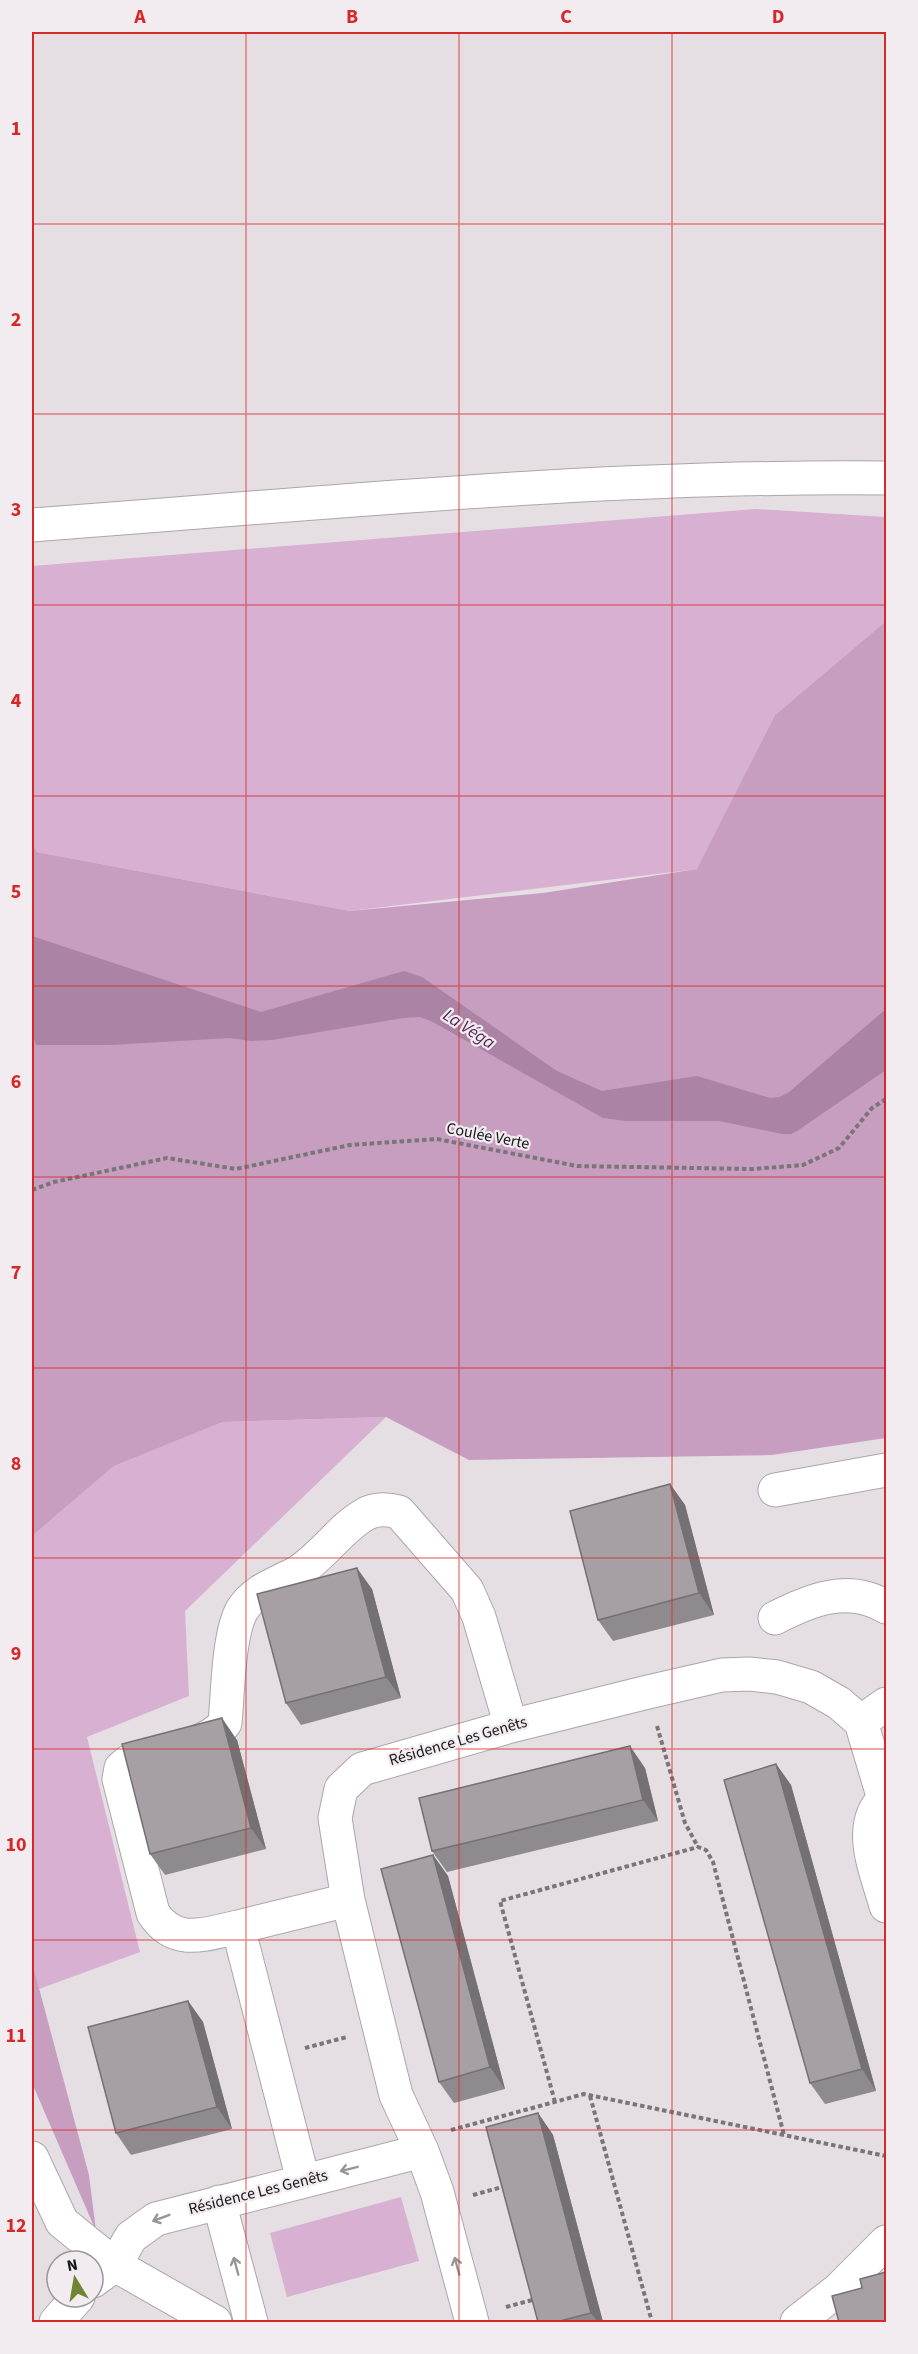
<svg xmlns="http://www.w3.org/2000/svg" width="918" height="2354" viewBox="0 0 918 2354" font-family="'Source Sans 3',sans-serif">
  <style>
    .green { fill: #d8b0d1 }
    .forest { fill: #c79dc0 }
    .water { fill: #ab83a5 }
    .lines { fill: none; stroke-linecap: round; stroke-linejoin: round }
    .minor-casing { stroke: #aba6aa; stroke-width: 35 }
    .path { stroke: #797578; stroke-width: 4; stroke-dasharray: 4.5 3; stroke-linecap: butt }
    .minor { stroke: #fff; stroke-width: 33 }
    .wall { fill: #8f8a8e }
    .shaded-wall { fill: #747074 }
    .building { fill: #a6a0a5; stroke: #747074; stroke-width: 1.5 }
    .oneway { stroke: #979697 }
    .grid { fill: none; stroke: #d62828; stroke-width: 1.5; stroke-opacity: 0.55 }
    .labels { text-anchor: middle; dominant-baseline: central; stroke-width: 4.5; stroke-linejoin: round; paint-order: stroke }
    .street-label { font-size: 16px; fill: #181618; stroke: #f2ecf1 }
    .water-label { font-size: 18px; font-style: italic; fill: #511f4c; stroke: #f2ecf1 }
    .neatline { fill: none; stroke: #d62828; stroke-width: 2 }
    .grid-label { font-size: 20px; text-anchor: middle; font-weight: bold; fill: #d62828 }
  </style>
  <rect width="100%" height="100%" fill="#e5dfe4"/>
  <path class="green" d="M756 509 886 517V621L775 715 698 869 350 911 37 852 32 844V566Z
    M386 1417 185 1611 189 1696 87 1737 140 1952 39 1989 32 1962V1536L114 1466 223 1422Z
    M401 2197 419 2261 287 2297 270 2233Z"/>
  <path class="forest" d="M886 621V1438L772 1455 469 1460 386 1417 223 1422 114 1466 32 1536V844L37 852 350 911 543 893 697 869 775 715Z
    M32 1962 89 2175 96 2231 32 2083Z"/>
  <path class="water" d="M32 936 261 1012 404 971 422 977 557 1071 602 1091 697 1076 770 1098 779 1097 789 1092 886 1009V1070L797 1131 791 1134H782L719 1121H626L603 1118 431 1021 420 1017 403 1018 272 1040 251 1041 230 1038 110 1045H36L32 1033Z"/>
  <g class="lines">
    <defs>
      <path id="minor" d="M32 525C316 504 601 475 886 478
        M775 1490 886 1470
        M775 1618C810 1600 849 1584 886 1607
        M861 1722 886 1704
        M886 1797C854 1825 877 1872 886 1906
        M238 1927C205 1934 175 1947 153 1913L119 1779 121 1768 128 1762C156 1754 208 1746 225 1723 228 1693 228 1635 242 1610 255 1589 279 1583 298 1572 323 1556 340 1529 364 1515 375 1508 387 1509 399 1512L467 1590 479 1617 511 1726
        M422 2151 396 2095 348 1900 335 1818 341 1789 362 1769 511 1726 648 1692 722 1675 749 1674 777 1677 811 1687 839 1703 861 1722 884 1799
        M32 2158 62 2222 115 2265 215 2322
        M303 2180 238 1927 348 1900
        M219 2202 251 2322
        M93 2281 115 2265 131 2237 156 2219 422 2151 437 2192 472 2322
        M56 2322 78 2297
        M797 2322 839 2289 886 2242"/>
    </defs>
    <use href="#minor" class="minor-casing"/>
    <path class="path" d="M32 1190 54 1182 167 1158 236 1169 350 1145 437 1139 577 1166 753 1169 803 1165 839 1148 872 1108 886 1099
      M657 1726 685 1823 698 1847
      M305 2048 347 2037
      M590 2096 652 2322
      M555 2102 500 1901 698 1847 706 1850 713 1862 784 2135
      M451 2130 584 2094 886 2156
      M473 2195 506 2186
      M506 2307 536 2299"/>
    <use href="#minor" class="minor"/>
  </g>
  <path class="wall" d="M670 1484 685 1505 714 1615 613 1641 598 1620Z
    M372 1589 401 1698 301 1725 286 1703Z
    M237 1740 266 1849 165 1875 150 1854Z
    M776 1764 791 1785 876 2091 825 2104 810 2083Z
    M645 1768 658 1821 447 1872 432 1851Z
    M433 1855 448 1876 505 2089 454 2103 439 2082Z
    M188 2001 203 2022 232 2129 131 2155 116 2133Z
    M538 2113 553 2135 603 2322H538Z"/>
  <path class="shaded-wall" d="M670 1484 685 1505 714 1615 699 1593Z
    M357 1568 372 1589 401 1698 386 1677Z
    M222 1718 237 1740 266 1849 251 1828Z
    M630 1746 645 1768 658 1821 643 1800Z
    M776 1764 791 1785 876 2091 862 2069Z
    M433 1855 448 1876 505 2089 490 2067Z
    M188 2001 203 2022 232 2129 217 2107Z
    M538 2113 553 2135 603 2322H598L591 2313Z"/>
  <path class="building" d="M670 1484 699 1593 598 1620 570 1511Z
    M357 1568 386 1677 286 1703 257 1594Z
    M222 1718 251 1828 150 1854 122 1744Z
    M630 1746 643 1800 432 1851 419 1798Z
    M776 1764 862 2069 810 2083 724 1780Z
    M433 1855 490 2067 439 2082 381 1869Z
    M188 2001 217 2107 116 2133 88 2027Z
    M538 2113 591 2313 556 2322H538L486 2127Z
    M886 2272V2322H839L832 2296 862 2288 860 2279Z"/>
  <defs><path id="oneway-shaft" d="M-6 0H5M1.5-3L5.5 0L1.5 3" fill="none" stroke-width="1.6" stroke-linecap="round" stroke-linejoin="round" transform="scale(1.5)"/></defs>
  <g class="oneway">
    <use href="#oneway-shaft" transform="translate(349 2169) rotate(166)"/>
    <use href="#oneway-shaft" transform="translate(161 2218) rotate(159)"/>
    <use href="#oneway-shaft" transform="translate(236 2266) rotate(-105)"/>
    <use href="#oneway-shaft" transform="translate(457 2266) rotate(-105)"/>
  </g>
  <path class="grid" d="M246 32V2322M459 32V2322M672 32V2322M32 224H886M32 414H886M32 605H886M32 796H886M32 986H886M32 1177H886M32 1368H886M32 1558H886M32 1749H886M32 1940H886M32 2130H886"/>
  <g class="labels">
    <g class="street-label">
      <text transform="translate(488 1136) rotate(11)">Coulée Verte</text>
      <text transform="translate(458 1741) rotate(-16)">Résidence Les Genêts</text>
      <text transform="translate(258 2192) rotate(-14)">Résidence Les Genêts</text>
    </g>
    <g class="water-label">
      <text transform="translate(469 1029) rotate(33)">La Véga</text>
    </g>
  </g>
  <rect width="918" height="2354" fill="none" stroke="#f2ecf1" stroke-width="66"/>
  <g transform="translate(75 2279) rotate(349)"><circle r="28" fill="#f2ecf1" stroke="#9b969a" stroke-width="1.5"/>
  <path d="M0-4.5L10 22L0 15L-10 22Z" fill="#708434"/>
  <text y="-9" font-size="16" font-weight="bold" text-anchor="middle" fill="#181618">N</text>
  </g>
  <rect x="33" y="33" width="852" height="2288" class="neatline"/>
  <g class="grid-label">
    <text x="140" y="23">A</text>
    <text x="352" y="23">B</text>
    <text x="566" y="23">C</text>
    <text x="778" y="23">D</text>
    <text x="16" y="135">1</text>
    <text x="16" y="326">2</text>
    <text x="16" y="516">3</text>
    <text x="16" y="707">4</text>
    <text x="16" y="898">5</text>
    <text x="16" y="1088">6</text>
    <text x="16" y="1279">7</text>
    <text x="16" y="1470">8</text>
    <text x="16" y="1660">9</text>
    <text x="16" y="1851">10</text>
    <text x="16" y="2042">11</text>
    <text x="16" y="2232">12</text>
  </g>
</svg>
